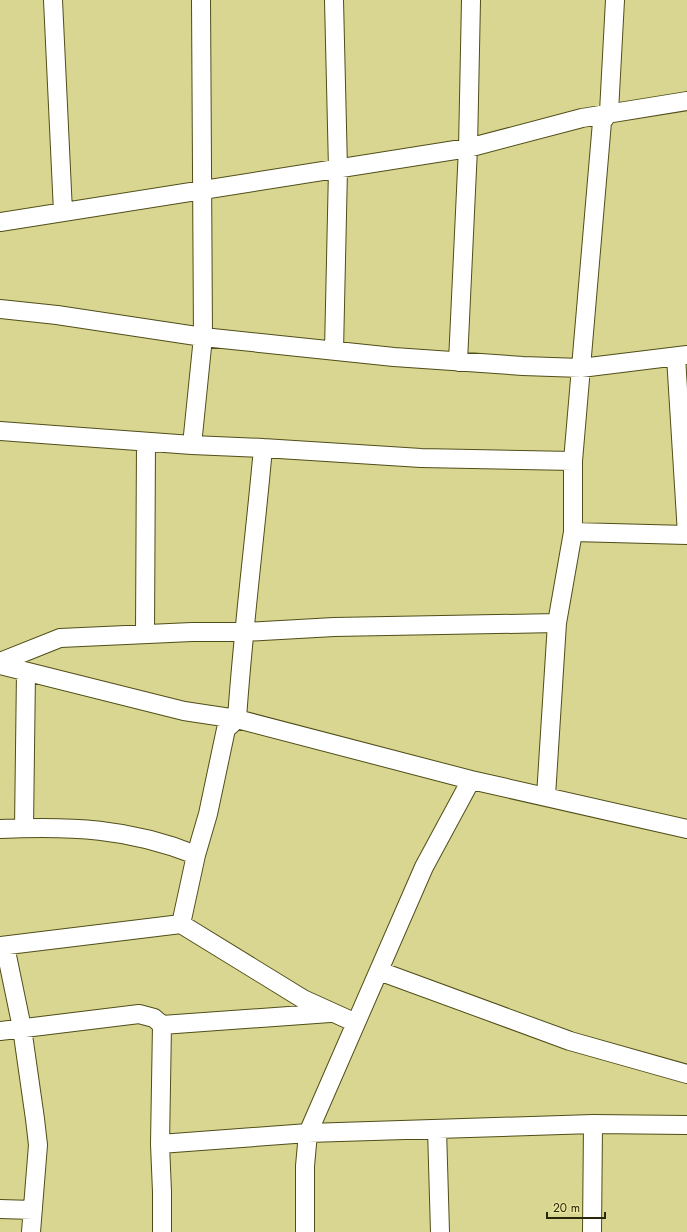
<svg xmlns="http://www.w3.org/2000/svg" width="687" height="1232" viewBox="0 0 687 1232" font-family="Jost,sans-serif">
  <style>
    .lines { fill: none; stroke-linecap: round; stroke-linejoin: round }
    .street-casing { stroke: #504e19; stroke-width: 20 }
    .street { stroke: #fff; stroke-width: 18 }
  </style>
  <rect width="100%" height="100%" fill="#d8d690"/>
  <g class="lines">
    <defs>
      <path id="street" d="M53 0 63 212
        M0 222 468 148 582 118 687 101
        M0 309 57 315 203 337 394 357 523 366 581 368 687 355
        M334 351 338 169 334 0
        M676 357 687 534
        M458 362 468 148 471 0
        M0 431 192 445 263 448 421 458 573 461V532L557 623 546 796
        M192 445 203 337 201 0
        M573 461 602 122 609 112 615 0
        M573 532 687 535
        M145 634 146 442
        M0 662 60 638 192 632H243L334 627 557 623
        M0 665 184 711 237 719 471 780 687 829
        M24 828 26 672
        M0 829C71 826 129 828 196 855L181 924
        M196 855 208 814 226 729 237 719C243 628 255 538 263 448
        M0 946 181 924 303 999 356 1023
        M5 946 22 1028 35 1119 38 1145 31 1232
        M379 971 570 1041 687 1074
        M162 1025 330 1013
        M0 1031 139 1014 154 1018 162 1025 160 1144 162 1192V1232
        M437 1129 440 1232
        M160 1144 308 1133 593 1124 687 1125
        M0 1209 33 1210
        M305 1232V1166L308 1133 424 867 471 780
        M592 1232 593 1124"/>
    </defs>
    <use href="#street" class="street-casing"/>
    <use href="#street" class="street"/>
  </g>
  <path d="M547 1212v6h58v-6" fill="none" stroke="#29270a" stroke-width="2"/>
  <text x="553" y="1212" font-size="12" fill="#29270a" stroke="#e5e39c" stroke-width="3" paint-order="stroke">20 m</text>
</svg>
